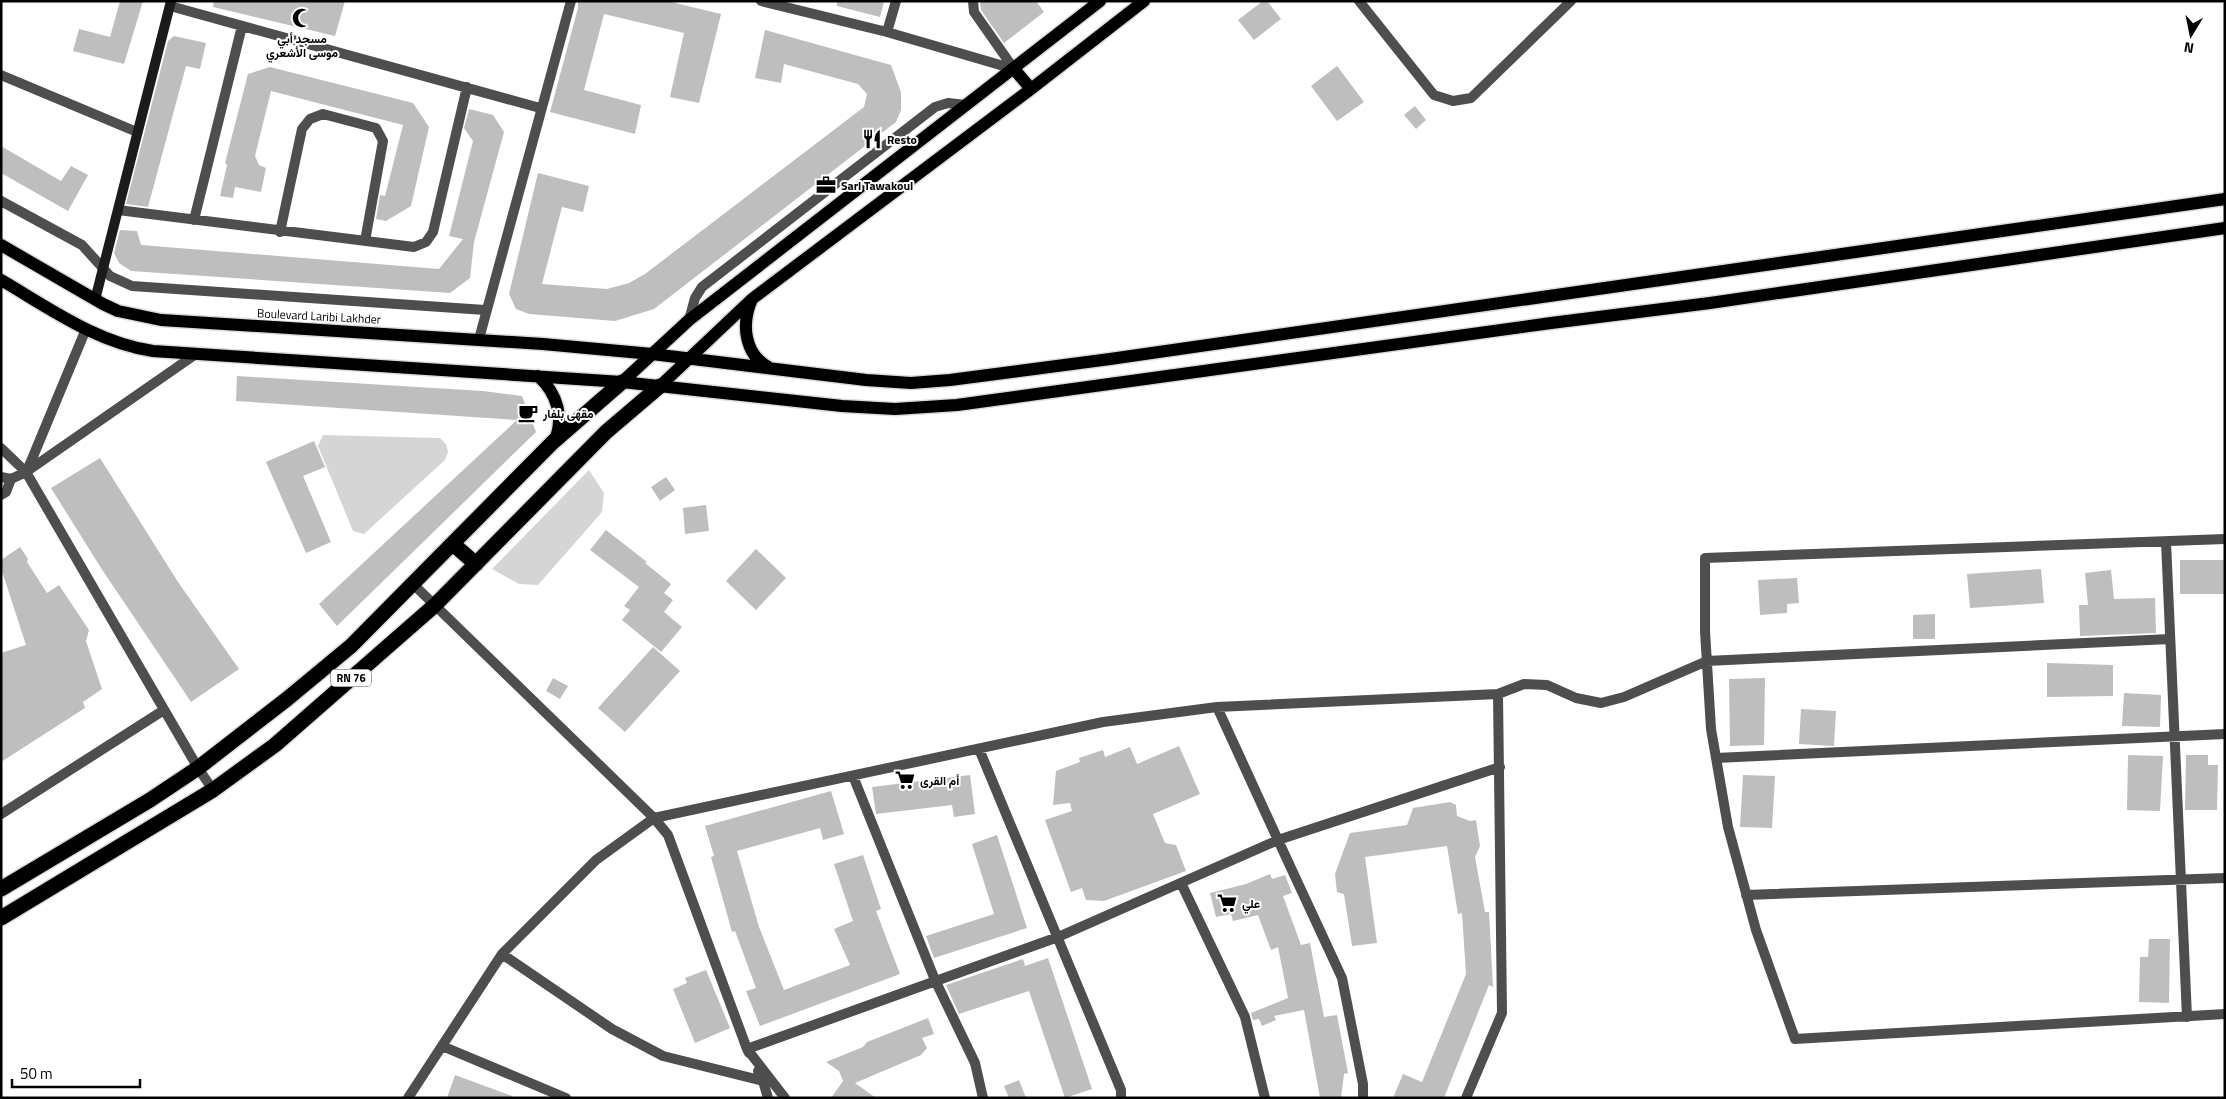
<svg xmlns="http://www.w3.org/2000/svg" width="2226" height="1099" viewBox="0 0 2226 1099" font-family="'Titillium Web',Vazirmatn,sans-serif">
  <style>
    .green { fill: #d5d5d5 }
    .building { fill: #bebebe }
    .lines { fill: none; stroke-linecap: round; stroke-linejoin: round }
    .primary-casing { stroke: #dbdbdb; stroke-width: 15 }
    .highway-casing { stroke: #dbdbdb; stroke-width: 18 }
    .street { stroke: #4e4e4e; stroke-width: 10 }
    .secondary { stroke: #1b1b1b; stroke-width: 10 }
    .primary { stroke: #000; stroke-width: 12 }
    .highway { stroke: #000; stroke-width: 15 }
    .labels { text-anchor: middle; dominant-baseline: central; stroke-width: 4; stroke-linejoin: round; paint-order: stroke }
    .shield { fill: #fff; stroke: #4c4c4c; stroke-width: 1 }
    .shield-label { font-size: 11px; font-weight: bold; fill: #000 }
    .poi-label { font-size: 12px; font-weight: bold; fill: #000; stroke: #fff; text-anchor: start }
    .street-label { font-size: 12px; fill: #000; stroke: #fff }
  </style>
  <rect width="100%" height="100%" fill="#fff"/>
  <path class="green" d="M323 435 440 438 446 444 448 452 445 460 364 534 353 531 318 446Z
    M589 470 604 493 602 512 538 585 519 584 492 569Z"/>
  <path class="building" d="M120 1H143L124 64 73 51 79 29 110 37Z
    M214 1H345L335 36 213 7Z
    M578 1H667L721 14 699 103 670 97 684 33 604 14 584 90 641 105 635 134 550 112 578 8Z
    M837 1H884L880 17 837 6Z
    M983 1H1036L1044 12 1004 43 981 10 980 3Z
    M1263 1H1267L1281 19 1254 40 1238 20Z
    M765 30 891 65 901 92V110L896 122 654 309 615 321 529 314 516 309 509 294 538 173 589 186 583 212 562 207 542 284 607 289 629 283 645 274 864 107 867 94 858 84 784 64 781 83 755 78Z
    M174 36 206 43 200 69 186 66 148 207 126 204 168 41Z
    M1337 66 1364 102 1337 121 1311 86Z
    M270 67 413 103 429 127 411 206 386 221 376 219 380 195 385 196 403 125 271 91 255 156 259 165 266 168 261 192 235 187 233 198 220 196 227 165 225 163 248 74Z
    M1415 106 1426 120 1416 129 1404 115Z
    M469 109 493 115 504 132 474 242 470 278 450 293 131 271 119 263 114 253 120 230 137 231 141 245 439 269 463 239 449 236 473 141 464 128Z
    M1 146 61 181 71 166 88 175 68 211 1 173Z
    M237 376 483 391 522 396 536 432 337 626 319 604 517 420 236 401Z
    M314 441 325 467 303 476 331 542 306 553 266 462Z
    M100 458 178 582 239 669 191 702 101 568 51 488Z
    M666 477 675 490 660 501 651 487Z
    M706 505 709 531 685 534 683 508Z
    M606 530 647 562 645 563 671 584 664 593 673 600 664 612 682 627 661 652 622 620 630 610 624 606 639 587 590 550Z
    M20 547 28 559 27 562 47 593 59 585 89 630 86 641 102 689 83 702 85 708 1 762V653L26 645 1 568V560Z
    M756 549 786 578 756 610 726 581Z
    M2180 560H2225V594H2180Z
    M2041 569 2044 603 1970 608 1967 574Z
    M2111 570 2114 599 2155 598 2156 633 2080 636 2079 605H2088L2085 573Z
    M1797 578 1799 603 1787 604V613L1760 615 1758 580Z
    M1935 614V639H1913V615Z
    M653 647 680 671 625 732 598 708Z
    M2047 663 2113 665V696L2047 697Z
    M553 678 568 686 560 699 546 691Z
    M1765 678 1764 745 1730 746 1729 679Z
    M2124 693 2161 695 2160 727 2122 726Z
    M1801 709 1836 711 1834 746 1799 744Z
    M1179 746 1200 794 1153 814 1165 843 1176 845 1186 871 1104 901 1086 900 1082 888 1071 892 1045 820 1072 811 1070 803 1053 805 1056 771 1080 762 1079 758 1103 750 1105 757 1130 747 1137 764Z
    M2128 755 2163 756 2160 811 2127 810Z
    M2186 755H2208V765H2218L2217 810H2185Z
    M970 775 975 814 954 817 952 805 876 814 872 787Z
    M1743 775 1775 776 1772 828 1740 827Z
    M831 791 844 834 823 840 820 828 737 851 759 927 784 990 850 965 834 929 853 921 834 864 863 855 881 909 876 911 900 974 760 1026 746 991 756 988 735 931 732 932 711 857 714 856 705 826Z
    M1450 802 1456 805 1457 816 1470 821 1476 820 1480 846 1475 857 1485 912H1489L1493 987 1489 985 1444 1098H1393L1403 1074 1422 1082 1466 974 1462 913 1458 914 1447 846 1365 857 1377 943 1352 946 1344 894 1337 892 1335 874 1350 833 1407 825 1413 808Z
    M997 835 1027 928 934 958 926 936 994 914 972 844Z
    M1270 874 1272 879 1285 875 1292 893 1283 896 1301 945 1310 943 1324 1017 1337 1015 1348 1073 1344 1074 1341 1098H1320L1304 1010 1274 1016 1276 1020 1262 1026 1259 1019 1253 1020 1251 1013 1288 998 1278 947 1271 950 1258 915 1233 921 1231 914 1216 917 1210 893 1246 884Z
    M2149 939H2170L2169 1003 2139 1002 2140 957H2148Z
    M1048 958 1092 1089 1065 1098 1029 991 959 1014 946 985 1023 959 1025 966Z
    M706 970 730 1028 695 1043 673 989 687 983 685 978Z
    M928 1018 934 1034 922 1038 927 1048 921 1055 855 1083 876 1098H831L843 1081 839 1071 826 1062 863 1047 867 1042Z
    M455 1075 512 1096V1098H447Z
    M1019 1080 1026 1098H1009L1004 1086Z"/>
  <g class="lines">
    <defs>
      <path id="primary" d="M1014 69 1031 89
        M1 245 103 304 118 311 161 320 543 344 652 354 866 380 911 383 950 380 1110 359 2225 199
        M1 280C49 308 97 343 153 351L622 382 842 406 895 409 957 405 1551 323 1710 303 2225 228
        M752 299C741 324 744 355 770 368
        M538 376C557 393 565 418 554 442
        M622 382 689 320 1100 1
        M660 386 752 299 1031 89 1144 1"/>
      <path id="highway" d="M453 544 476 564
        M1 889 150 800 198 768 287 699 351 646 553 442 622 382
        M1 918 213 790 275 745 434 606 606 432 660 386"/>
    </defs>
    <use href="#primary" class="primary-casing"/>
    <use href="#highway" class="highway-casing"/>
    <path class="street" d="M761 1 887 32 1014 69
      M973 1 974 12 1014 69
      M1359 1 1434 95 1453 101 1471 98 1571 1
      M170 6 540 108
      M887 32 896 1
      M1 75 137 132
      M1 201 82 245 110 276 132 286 485 310
      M118 210 414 247 426 242 433 232 467 87
      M194 220 242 26
      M280 232 302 129 310 119 323 114 376 128 383 141 365 241
      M689 320 695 298 702 287 935 107 948 103 966 105
      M479 339 571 1
      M1 448 26 472 198 768 213 790
      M27 471 86 329
      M1 477 11 479 26 472 196 354
      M1 495 6 492 11 479
      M2225 539 1705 558V631L1711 729 1728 827 1756 930 1795 1039 2225 1014
      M2166 542 2187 1017
      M979 749 1121 1090V1098
      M1716 758 2225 734
      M853 776 935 980 975 1063 983 1098
      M1 814 164 710
      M1181 883 1245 1017 1265 1098
      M1746 895 2225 878
      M502 954 612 1029 663 1056 763 1081
      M442 1046 566 1098
      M749 1053 747 1049 1058 937 1278 840 1217 707
      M758 1071 763 1081 768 1098
      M408 1098 502 954 596 860 654 818 413 584
      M785 1098 747 1049 668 835 654 818 1103 722 1217 707 1498 694 1524 684 1547 685 1576 698 1601 703 1624 697 1707 661 2170 639
      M1363 1098V1084L1342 978 1278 840 1500 767
      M1466 1098 1502 1013 1498 694"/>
    <path class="secondary" d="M95 300 171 1"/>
    <use href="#primary" class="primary"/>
    <use href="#highway" class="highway"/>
  </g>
  <defs>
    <symbol id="mosque-bare" viewBox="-9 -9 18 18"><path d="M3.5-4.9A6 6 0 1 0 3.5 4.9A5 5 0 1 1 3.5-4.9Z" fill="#000" stroke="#fff" stroke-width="2.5" paint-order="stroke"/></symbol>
    <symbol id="restaurant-bare" viewBox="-9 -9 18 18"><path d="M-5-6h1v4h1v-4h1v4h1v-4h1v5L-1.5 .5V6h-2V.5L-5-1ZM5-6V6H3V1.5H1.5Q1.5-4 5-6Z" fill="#000" stroke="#fff" stroke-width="2.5" paint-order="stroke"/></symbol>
    <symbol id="office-bare" viewBox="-9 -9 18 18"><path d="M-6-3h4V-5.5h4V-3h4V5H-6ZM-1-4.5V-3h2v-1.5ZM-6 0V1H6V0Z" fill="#000" stroke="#fff" stroke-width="2.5" paint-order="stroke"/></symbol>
    <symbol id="cafe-bare" viewBox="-9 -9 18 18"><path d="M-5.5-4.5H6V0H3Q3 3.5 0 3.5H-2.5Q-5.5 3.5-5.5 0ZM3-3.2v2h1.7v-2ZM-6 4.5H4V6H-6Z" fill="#000" stroke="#fff" stroke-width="2.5" paint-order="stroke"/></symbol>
    <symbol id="supermarket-bare" viewBox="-9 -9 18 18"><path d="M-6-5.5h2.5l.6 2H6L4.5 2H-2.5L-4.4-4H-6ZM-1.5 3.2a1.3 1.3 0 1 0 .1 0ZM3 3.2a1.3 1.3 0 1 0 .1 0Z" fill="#000" stroke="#fff" stroke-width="2.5" paint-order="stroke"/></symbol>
  </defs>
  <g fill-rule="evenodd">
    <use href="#mosque-bare" x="288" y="4" width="28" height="28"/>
    <use href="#restaurant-bare" x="858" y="125" width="28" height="28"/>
    <use href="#office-bare" x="812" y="171" width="28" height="28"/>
    <use href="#cafe-bare" x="514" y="399" width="28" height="28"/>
    <use href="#supermarket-bare" x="891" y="766" width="28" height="28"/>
    <use href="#supermarket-bare" x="1213" y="889" width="28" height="28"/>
  </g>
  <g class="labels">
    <rect class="shield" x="331" y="669.5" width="40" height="17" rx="4"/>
    <g class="shield-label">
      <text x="351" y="678">RN 76</text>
    </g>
    <g class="poi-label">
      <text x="302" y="38" text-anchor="middle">مسجد أبي<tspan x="302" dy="14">موسى الأشعري</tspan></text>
      <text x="887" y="139">Resto</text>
      <text x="841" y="185">Sarl Tawakoul</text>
      <text x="543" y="413">مقهى بلفار</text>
      <text x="920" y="780">أم القرى</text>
      <text x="1242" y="903">علي</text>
    </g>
    <g class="street-label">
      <text transform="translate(319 316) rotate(3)">Boulevard Laribi Lakhder</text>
    </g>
  </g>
  <rect width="2226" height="1099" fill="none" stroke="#000000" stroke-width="5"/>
  <g transform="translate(2191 35) rotate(190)" stroke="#ffffff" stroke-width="4" paint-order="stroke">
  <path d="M0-4L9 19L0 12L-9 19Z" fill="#000000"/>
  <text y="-8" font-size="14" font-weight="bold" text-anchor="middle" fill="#000000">N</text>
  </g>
  <path d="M12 1079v8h128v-8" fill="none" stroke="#000000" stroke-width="2.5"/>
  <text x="20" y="1079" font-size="15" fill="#000000" stroke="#ffffff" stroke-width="4" paint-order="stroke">50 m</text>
</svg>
